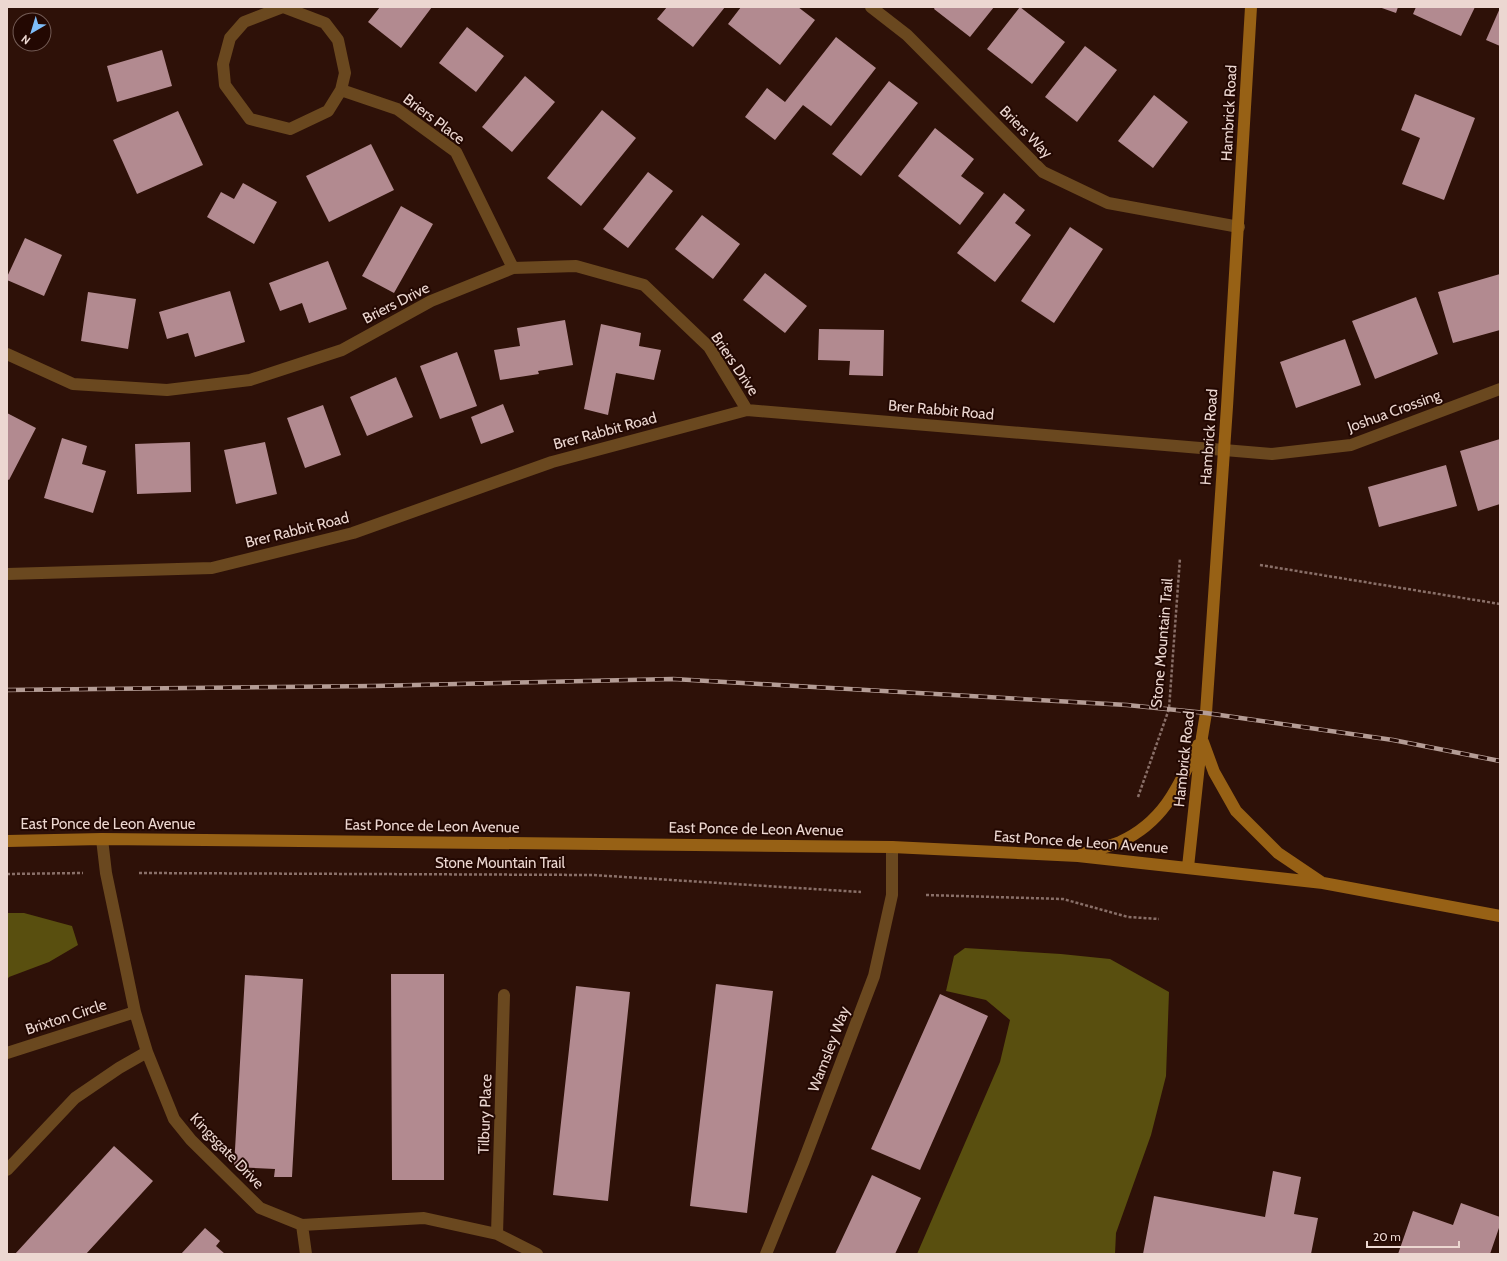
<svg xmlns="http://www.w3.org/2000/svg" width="1507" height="1261" viewBox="0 0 1507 1261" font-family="Cabin,sans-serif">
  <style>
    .forest { fill: #594f0f }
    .building { fill: #b28a90 }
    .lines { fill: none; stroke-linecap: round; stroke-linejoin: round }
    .path { stroke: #896f68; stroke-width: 2.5; stroke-dasharray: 3 2; stroke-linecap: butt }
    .street { stroke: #6a481f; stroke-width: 12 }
    .secondary { stroke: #976115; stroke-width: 12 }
    .rail-casing { stroke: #b49c95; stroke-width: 4.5 }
    .rail { stroke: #230802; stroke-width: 3; stroke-dasharray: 9; stroke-linecap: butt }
    .labels { text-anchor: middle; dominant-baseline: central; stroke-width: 4; stroke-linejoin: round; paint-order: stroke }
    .street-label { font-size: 15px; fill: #ecd7d1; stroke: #230802 }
  </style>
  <rect width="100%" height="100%" fill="#2e1108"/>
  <path class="forest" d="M7 913H24L72 926 78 945 49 962 9 977 7 980Z
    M965 948 1061 954 1110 959 1169 992 1166 1076 1151 1135 1116 1233 1115 1254H917L1000 1062 1010 1020 986 1000 946 991 954 956Z"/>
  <path class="building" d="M380 7H432L401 48 368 22Z
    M667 7H725L693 47 657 19Z
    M741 7H798L815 20 780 65 728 24Z
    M935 7H994L970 37 934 9Z
    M1020 7 1065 42 1032 84 987 49Z
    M1379 7H1398L1396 13Z
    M1416 7H1475L1461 36 1413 14Z
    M1500 8V46L1486 40Z
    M467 27 504 56 476 92 439 63Z
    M836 37 876 68 831 126 803 105 775 140 745 117 767 88 785 102Z
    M1085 46 1117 70 1077 122 1045 97Z
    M162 50 172 86 117 102 107 66Z
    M525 76 555 102 512 152 482 127Z
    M889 81 918 103 861 176 832 154Z
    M1415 94 1475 118 1444 200 1402 184 1420 138 1401 130Z
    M1154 95 1188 122 1153 168 1118 141Z
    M602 110 636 138 581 206 547 178Z
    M178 111 203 165 137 194 113 140Z
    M935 128 974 159 961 176 984 193 960 225 898 176Z
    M371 144 394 190 329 222 306 176Z
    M648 172 673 191 628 248 603 229Z
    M243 183 277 202 254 244 207 217 221 192 234 199Z
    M1004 193 1025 210 1015 223 1031 235 995 282 957 253Z
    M401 206 433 224 394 293 362 276Z
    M702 215 740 244 713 279 675 249Z
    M1070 227 1103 249 1054 323 1021 301Z
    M25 238 62 255 44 296 7 280V277Z
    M328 261 347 309 309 323 302 303 280 311 269 283Z
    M765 273 807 306 785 333 743 300Z
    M1500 274V330L1453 343 1438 292Z
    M230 291 245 342 195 357 188 333 167 339 159 312Z
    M88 292 136 299 128 349 81 341Z
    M1416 297 1438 354 1375 379 1352 321Z
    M565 320 573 365 538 371 539 374 500 380 494 350 520 346 517 328Z
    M601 324 641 333 639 346 661 350 654 380 616 373 608 415 584 409Z
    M819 329 884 330 883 376 849 375 850 361 818 360Z
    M1345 339 1361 385 1296 408 1280 362Z
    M457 352 477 406 440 419 420 366Z
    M396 377 413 417 367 436 350 397Z
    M503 404 514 432 481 444 471 417Z
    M323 405 341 455 305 468 287 418Z
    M7 413 36 428 9 480 7 479Z
    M62 438 87 446 82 464 106 471 93 513 44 498Z
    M1500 439V504L1478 511 1460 451Z
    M190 442 191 492 137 494 135 444Z
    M265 442 277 494 236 504 224 450Z
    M1446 465 1457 506 1379 527 1368 487Z
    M391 974H444V1180H392Z
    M245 975 303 979 292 1177H274L275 1169 234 1167Z
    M716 984 773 991 747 1213 690 1206Z
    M576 986 630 992 608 1201 553 1195Z
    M940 994 988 1016 920 1170 871 1149Z
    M114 1146 153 1181 86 1254H15Z
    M1273 1171 1301 1177 1294 1214 1318 1218 1311 1254H1143L1154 1196 1265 1217Z
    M872 1175 921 1198 895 1254H835Z
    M1461 1203 1500 1217V1225L1490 1254H1398L1413 1211 1453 1225Z
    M205 1228 220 1241 216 1246 225 1254H181Z"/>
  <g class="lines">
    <path class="path" d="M1260 565 1500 604
      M1138 797 1169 709 1180 558
      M139 873 593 875 861 892
      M7 874 83 873
      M926 895 1063 899 1128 917 1159 919"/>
    <path class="street" d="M283 7 244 22 230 38 223 64 225 85 250 119 290 129 328 111 341 90 345 73 338 40 325 23 283 7
      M871 7 907 35 1043 172 1108 203 1239 227
      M341 90 397 109 456 152 513 268
      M7 354 73 384 167 390 250 380 342 350 431 301 513 268 576 266 644 285 709 347 747 410
      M7 574 212 568 353 533 552 462 747 410 1272 454 1351 445 1500 389
      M102 839 106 873 135 1012 147 1052 174 1119 191 1140 260 1208 302 1225 424 1218 497 1234 537 1254
      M7 1053 135 1012
      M7 1170 75 1098 119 1068 147 1052
      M302 1225 306 1254
      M497 1234 504 995
      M766 1254 803 1163 874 976 892 895V847"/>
    <path class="secondary" d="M1203 742 1214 772 1236 811 1278 853 1321 882
      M7 841 102 839 892 847 1078 856 1323 883 1500 916
      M1082 854C1094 850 1108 847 1120 842 1164 822 1179 786 1198 745
      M1188 867 1202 737 1206 713C1223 478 1238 242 1251 7"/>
    <defs>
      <path id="rail" d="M7 690 373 686 673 679 1127 705 1206 713 1393 740 1500 761"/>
    </defs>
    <use href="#rail" class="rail-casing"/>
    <use href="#rail" class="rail"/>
  </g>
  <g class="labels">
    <g class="street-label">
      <text transform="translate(1229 113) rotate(-87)">Hambrick Road</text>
      <text transform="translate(434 119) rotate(37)">Briers Place</text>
      <text transform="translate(1026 132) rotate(45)">Briers Way</text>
      <text transform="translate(396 303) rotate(-27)">Briers Drive</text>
      <text transform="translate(735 364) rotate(56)">Briers Drive</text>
      <text transform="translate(941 410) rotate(5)">Brer Rabbit Road</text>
      <text transform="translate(1394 411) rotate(-20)">Joshua Crossing</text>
      <text transform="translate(605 431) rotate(-15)">Brer Rabbit Road</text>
      <text transform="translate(1209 437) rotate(-86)">Hambrick Road</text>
      <text transform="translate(297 530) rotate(-14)">Brer Rabbit Road</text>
      <text transform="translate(1162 643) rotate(-85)">Stone Mountain Trail</text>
      <text transform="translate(1184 759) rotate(-84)">Hambrick Road</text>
      <text x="108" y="824">East Ponce de Leon Avenue</text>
      <text transform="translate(432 826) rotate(1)">East Ponce de Leon Avenue</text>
      <text transform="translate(756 829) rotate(1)">East Ponce de Leon Avenue</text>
      <text transform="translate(1081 842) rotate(4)">East Ponce de Leon Avenue</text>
      <text x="500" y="863">Stone Mountain Trail</text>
      <text transform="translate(66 1017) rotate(-18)">Brixton Circle</text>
      <text transform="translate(829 1049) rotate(-69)">Wamsley Way</text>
      <text transform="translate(485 1114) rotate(-88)">Tilbury Place</text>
      <text transform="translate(227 1151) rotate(46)">Kingsgate Drive</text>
    </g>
  </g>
  <rect width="1507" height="1261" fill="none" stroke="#ecd7d1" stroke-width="16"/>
  <g transform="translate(32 32) rotate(218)"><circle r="19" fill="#230802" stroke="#735b55"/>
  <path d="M0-3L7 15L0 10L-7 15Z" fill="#7ebdf9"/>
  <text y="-6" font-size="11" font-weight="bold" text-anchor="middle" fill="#ecd7d1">N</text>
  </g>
  <path d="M1367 1241v6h92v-6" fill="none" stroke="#ecd7d1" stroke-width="2"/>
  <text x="1373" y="1241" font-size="12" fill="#ecd7d1" stroke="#230802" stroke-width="3" paint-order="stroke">20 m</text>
</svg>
